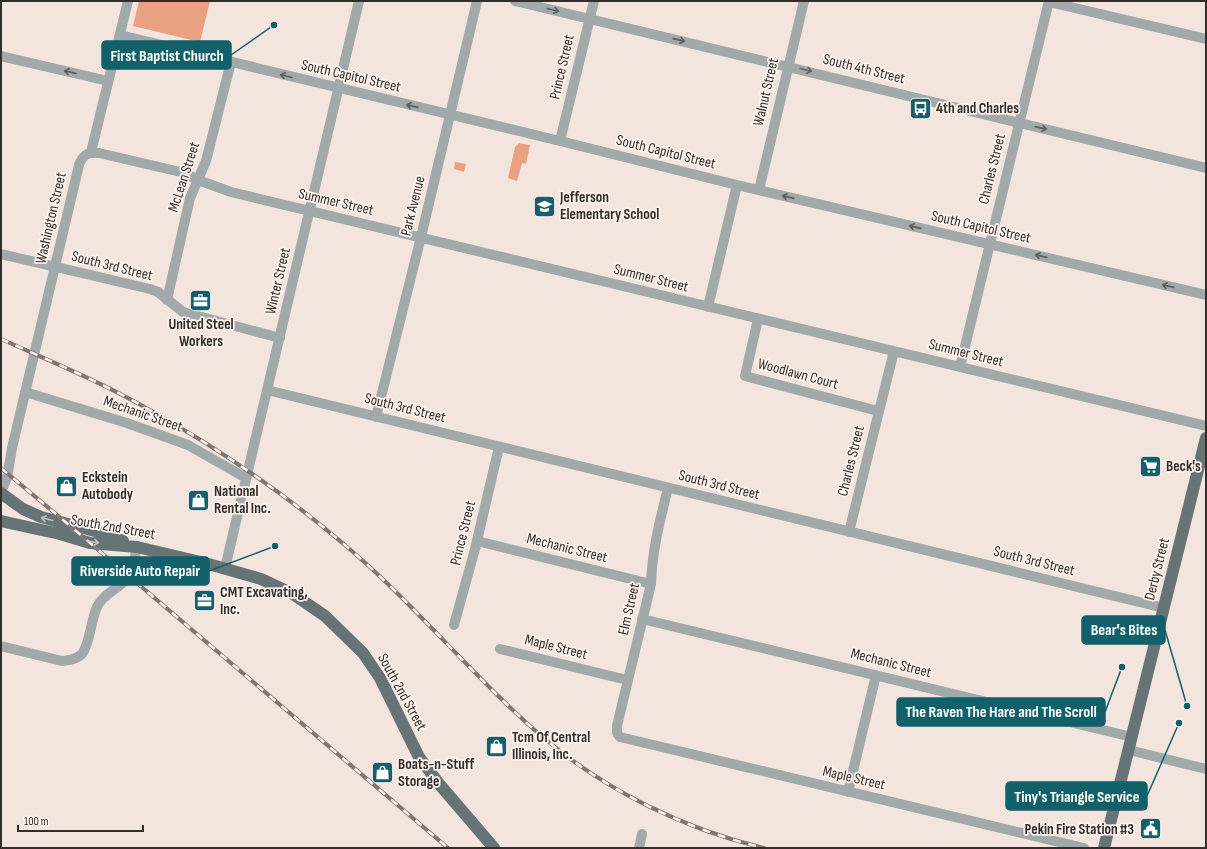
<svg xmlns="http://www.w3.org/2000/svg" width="1207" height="849" viewBox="0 0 1207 849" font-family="'Sofia Sans Condensed',sans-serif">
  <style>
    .green { fill: #e9a182 }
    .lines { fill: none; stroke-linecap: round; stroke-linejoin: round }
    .minor { stroke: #a1a9aa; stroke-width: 10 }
    .major { stroke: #677476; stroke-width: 12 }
    .rail-casing { stroke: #7f7572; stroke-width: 4 }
    .rail { stroke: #fef2ed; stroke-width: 2.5; stroke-dasharray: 8; stroke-linecap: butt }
    .oneway { stroke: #5f5f5e }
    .oneway2 { stroke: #c2c0bd }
    .labels { text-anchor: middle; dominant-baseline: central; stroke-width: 3.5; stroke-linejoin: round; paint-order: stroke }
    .street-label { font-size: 15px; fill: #332d2b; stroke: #fef2ed }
    .poi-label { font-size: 15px; font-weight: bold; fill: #332d2b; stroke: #fef2ed; text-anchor: start }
    .leader { fill: none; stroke: #12606a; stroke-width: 1.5 }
    .callout-dot { fill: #12606a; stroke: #fef2ed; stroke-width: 1.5 }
    .callout { fill: #12606a; stroke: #12606a; stroke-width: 1.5 }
    .callout-label { font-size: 16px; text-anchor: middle; font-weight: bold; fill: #fff }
  </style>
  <rect width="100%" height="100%" fill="#f3e4de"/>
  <path class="green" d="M139 1H210L200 42 133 26Z
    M519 143 530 145 526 164 522 163 517 181 508 178 515 147Z
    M455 162 466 164 464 172 454 169Z"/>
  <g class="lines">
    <path class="minor" d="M515 1 1206 168
      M1049 2 1206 39
      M120 35 560 141 737 185 1206 295
      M1 56 108 81
      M560 141 594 1
      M91 152 128 1
      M759 190 804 1
      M1 254 150 289 158 292 183 312 280 338
      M167 300 190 198 206 161 231 62
      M708 307 737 185
      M758 319 745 376 878 411
      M960 367 1049 1
      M267 390 1164 608
      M25 392 127 423 188 445 246 478
      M376 417 421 237 477 1
      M668 488C660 520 652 551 651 584L617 726V733L620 737 1084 848
      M1 492 7 478 12 448 79 165C83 154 88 152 99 153L185 173 198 180 231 192 1206 426
      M849 532 894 351
      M477 541 651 584
      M225 568 359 1
      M642 619 1132 737
      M454 625 475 549 499 447
      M1 646 62 661C69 660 76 660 82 654 90 644 91 619 97 607 103 593 120 589 128 577 133 568 135 556 137 547
      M500 649 627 680
      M1129 750 1206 769
      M848 792 876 675
      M639 848 642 834"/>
    <path class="major" d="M1 493 23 509 41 517 95 531 123 541
      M1 521 60 534 90 543 137 547 205 563 261 579 293 594 325 616 363 653 380 678 419 757 440 785 494 848
      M1104 848 1206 438"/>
    <defs>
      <path id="rail" d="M1 339C50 361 101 382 148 409 216 447 281 491 340 541 413 601 472 677 545 739 607 791 684 829 764 848
        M1 468 69 525 448 848"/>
    </defs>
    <use href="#rail" class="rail-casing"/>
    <use href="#rail" class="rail"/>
  </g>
  <defs><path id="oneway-shaft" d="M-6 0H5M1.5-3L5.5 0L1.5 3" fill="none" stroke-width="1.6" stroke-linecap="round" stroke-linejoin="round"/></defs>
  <g class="oneway">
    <use href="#oneway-shaft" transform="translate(553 10) rotate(14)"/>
    <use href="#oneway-shaft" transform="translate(679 40) rotate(13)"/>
    <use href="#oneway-shaft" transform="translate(806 70) rotate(14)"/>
    <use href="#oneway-shaft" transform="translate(70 72) rotate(-167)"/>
    <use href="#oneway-shaft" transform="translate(286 76) rotate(-166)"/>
    <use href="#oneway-shaft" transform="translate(412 106) rotate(-167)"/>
    <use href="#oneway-shaft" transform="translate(1041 128) rotate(13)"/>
    <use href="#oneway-shaft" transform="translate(788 197) rotate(-167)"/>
    <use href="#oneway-shaft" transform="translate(915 227) rotate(-167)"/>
    <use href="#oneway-shaft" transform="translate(1041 256) rotate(-167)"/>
    <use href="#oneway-shaft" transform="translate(1168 286) rotate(-167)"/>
  </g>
  <g class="oneway2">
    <use href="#oneway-shaft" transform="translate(47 519) rotate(-166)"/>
    <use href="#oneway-shaft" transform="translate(93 542) rotate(8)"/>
  </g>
  <defs>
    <symbol id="bus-square" viewBox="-11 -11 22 22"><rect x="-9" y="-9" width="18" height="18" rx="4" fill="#12606a" stroke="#fef2ed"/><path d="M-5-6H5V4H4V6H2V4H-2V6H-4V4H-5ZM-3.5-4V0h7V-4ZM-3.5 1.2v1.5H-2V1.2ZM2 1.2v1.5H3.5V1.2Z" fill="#fff"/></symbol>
    <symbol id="school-square" viewBox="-11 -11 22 22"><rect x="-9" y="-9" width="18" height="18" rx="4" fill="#12606a" stroke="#fef2ed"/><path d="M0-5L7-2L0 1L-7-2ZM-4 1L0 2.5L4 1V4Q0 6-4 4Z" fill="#fff"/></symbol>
    <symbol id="office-square" viewBox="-11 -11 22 22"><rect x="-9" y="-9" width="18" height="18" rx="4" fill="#12606a" stroke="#fef2ed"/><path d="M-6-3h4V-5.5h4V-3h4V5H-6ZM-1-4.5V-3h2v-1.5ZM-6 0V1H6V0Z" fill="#fff"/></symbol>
    <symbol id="supermarket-square" viewBox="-11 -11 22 22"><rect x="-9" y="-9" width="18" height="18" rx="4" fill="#12606a" stroke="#fef2ed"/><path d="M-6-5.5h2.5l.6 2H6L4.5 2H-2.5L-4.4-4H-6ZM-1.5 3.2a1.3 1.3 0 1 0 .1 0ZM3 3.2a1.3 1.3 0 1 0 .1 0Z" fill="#fff"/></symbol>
    <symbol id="shop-square" viewBox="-11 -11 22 22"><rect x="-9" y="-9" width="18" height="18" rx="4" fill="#12606a" stroke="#fef2ed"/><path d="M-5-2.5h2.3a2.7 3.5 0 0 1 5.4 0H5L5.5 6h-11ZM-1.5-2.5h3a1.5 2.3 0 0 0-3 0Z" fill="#fff"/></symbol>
    <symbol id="civic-square" viewBox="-11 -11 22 22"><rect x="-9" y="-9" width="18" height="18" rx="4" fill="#12606a" stroke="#fef2ed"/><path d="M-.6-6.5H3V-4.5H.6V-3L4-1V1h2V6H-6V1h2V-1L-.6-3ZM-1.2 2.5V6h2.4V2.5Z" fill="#fff"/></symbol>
  </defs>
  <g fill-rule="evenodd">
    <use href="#bus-square" x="908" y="96" width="25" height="25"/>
    <use href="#school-square" x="532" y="194" width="25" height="25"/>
    <use href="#office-square" x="188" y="288" width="25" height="25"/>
    <use href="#supermarket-square" x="1138" y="454" width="25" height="25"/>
    <use href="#shop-square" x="54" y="474" width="25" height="25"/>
    <use href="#shop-square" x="186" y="488" width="25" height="25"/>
    <use href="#office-square" x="192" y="588" width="25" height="25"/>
    <use href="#shop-square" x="484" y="734" width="25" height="25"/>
    <use href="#shop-square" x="370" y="760" width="25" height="25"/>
    <use href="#civic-square" x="1138" y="816" width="25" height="25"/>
  </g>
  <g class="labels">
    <g class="street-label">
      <text transform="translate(562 67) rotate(-77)">Prince Street</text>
      <text transform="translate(864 69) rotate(14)">South 4th Street</text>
      <text transform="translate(351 76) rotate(13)">South Capitol Street</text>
      <text transform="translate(766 92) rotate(-77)">Walnut Street</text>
      <text transform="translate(666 152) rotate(14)">South Capitol Street</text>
      <text transform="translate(992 169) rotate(-76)">Charles Street</text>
      <text transform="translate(184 177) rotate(-72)">McLean Street</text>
      <text transform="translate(336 202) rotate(13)">Summer Street</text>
      <text transform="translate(413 206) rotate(-76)">Park Avenue</text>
      <text transform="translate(51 218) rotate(-77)">Washington Street</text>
      <text transform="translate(981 227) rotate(13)">South Capitol Street</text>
      <text transform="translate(112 266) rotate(14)">South 3rd Street</text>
      <text transform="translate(651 278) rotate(14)">Summer Street</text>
      <text transform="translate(278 281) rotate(-77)">Winter Street</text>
      <text transform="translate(966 353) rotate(14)">Summer Street</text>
      <text transform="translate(798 374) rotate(15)">Woodlawn Court</text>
      <text transform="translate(405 408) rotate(14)">South 3rd Street</text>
      <text transform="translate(143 414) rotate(19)">Mechanic Street</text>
      <text transform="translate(851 461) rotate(-76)">Charles Street</text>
      <text transform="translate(719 485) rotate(14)">South 3rd Street</text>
      <text transform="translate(113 527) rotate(10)">South 2nd Street</text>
      <text transform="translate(463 533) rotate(-76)">Prince Street</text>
      <text transform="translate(567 548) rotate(14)">Mechanic Street</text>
      <text transform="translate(1034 561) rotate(14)">South 3rd Street</text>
      <text transform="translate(1157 569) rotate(-76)">Derby Street</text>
      <text transform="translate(629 609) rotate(-77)">Elm Street</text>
      <text transform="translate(556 647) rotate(14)">Maple Street</text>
      <text transform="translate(891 663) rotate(14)">Mechanic Street</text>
      <text transform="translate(402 692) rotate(61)">South 2nd Street</text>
      <text transform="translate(854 778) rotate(13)">Maple Street</text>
    </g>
    <g class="poi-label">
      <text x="936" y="108">4th and Charles</text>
      <text x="560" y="197">Jefferson<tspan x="560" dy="17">Elementary School</tspan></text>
      <text x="201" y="324" text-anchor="middle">United Steel<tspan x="201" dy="17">Workers</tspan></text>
      <text x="1166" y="466">Beck's</text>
      <text x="82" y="477">Eckstein<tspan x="82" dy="17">Autobody</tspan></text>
      <text x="214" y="491">National<tspan x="214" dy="17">Rental Inc.</tspan></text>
      <text x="220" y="592">CMT Excavating,<tspan x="220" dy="17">Inc.</tspan></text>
      <text x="512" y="737">Tcm Of Central<tspan x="512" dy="17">Illinois, Inc.</tspan></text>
      <text x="398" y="764">Boats-n-Stuff<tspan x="398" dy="17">Storage</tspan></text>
      <text x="1134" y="829" text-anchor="end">Pekin Fire Station #3</text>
    </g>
  </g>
  <path class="leader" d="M274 25L231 55M275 546L209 571M1187 706L1165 630M1122 667L1105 712M1179 723L1147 796"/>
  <g class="callout-dot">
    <circle cx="274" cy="25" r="4"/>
    <circle cx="275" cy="546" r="4"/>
    <circle cx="1187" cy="706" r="4"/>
    <circle cx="1122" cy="667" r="4"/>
    <circle cx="1179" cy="723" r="4"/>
  </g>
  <g class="callout">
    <rect x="102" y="41" width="129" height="28" rx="4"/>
    <rect x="72" y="557" width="137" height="28" rx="4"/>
    <rect x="1082" y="616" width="83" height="28" rx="4"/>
    <rect x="897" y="698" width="208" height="28" rx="4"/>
    <rect x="1006" y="782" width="141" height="28" rx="4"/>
  </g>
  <g class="callout-label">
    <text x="167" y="61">First Baptist Church</text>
    <text x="140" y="576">Riverside Auto Repair</text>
    <text x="1124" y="635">Bear's Bites</text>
    <text x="1001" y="717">The Raven The Hare and The Scroll</text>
    <text x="1077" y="802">Tiny's Triangle Service</text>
  </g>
  <rect width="1207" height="849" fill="none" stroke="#332d2b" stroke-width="4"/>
  <path d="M18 825v6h125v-6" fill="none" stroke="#332d2b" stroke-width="2"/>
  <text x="24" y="825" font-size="12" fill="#332d2b" stroke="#fef2ed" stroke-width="3" paint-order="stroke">100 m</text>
</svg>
